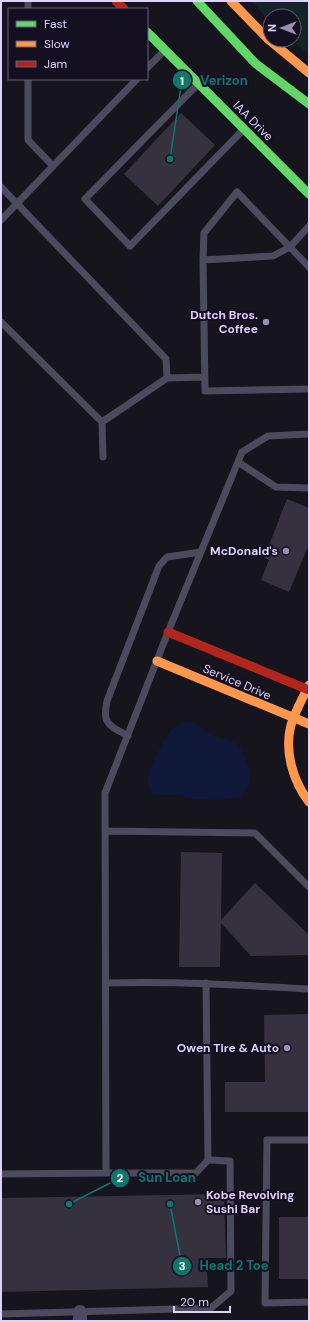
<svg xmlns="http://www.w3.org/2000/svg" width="310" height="1322" viewBox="0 0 310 1322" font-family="'DM Sans',sans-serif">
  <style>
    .green { fill: #132428 }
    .water { fill: #0f1838 }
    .building { fill: #36313f }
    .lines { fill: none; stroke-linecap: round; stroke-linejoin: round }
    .lane { stroke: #4c4a5d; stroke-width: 7 }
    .street { stroke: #4c4a5d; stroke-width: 14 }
    .fast { stroke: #63d668; stroke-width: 9 }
    .slow { stroke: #ff974d; stroke-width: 9 }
    .jam { stroke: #b3261e; stroke-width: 9 }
    .poi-dot { fill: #9890ad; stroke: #151021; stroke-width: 1.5 }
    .labels { text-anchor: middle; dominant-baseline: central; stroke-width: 4; stroke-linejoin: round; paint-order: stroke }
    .street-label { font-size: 12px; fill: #ded3fb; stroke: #151021 }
    .poi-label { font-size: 12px; font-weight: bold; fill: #ded3fb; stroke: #151021; text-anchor: end }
    .leader { fill: none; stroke: #0f766e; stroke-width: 1.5 }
    .callout-dot { fill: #0f766e; stroke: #151021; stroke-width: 1.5 }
    .mark-label { font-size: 12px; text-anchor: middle; font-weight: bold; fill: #fff }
    .callout-label { font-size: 13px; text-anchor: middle; font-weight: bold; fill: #0f766e; stroke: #151021; stroke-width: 4; stroke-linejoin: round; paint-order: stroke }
  </style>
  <rect width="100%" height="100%" fill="#16141d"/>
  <path class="green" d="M251 1H309V54L292 40H294V16H270V21Z"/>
  <path class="water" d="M190 722C200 724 200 728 208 733 216 738 228 738 237 744 243 747 251 774 250 781 249 787 245 792 241 797L221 800 194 799 178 795H153L147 785 148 772 158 751 171 730 181 723Z"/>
  <path class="building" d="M181 113 215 145 158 206 124 174Z
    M287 499 309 508V544L289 592 261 580 269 560 264 558Z
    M181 852 222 853 221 920 255 883 309 935V955L251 956 221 923 220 967H179Z
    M309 1014V1112H225V1082H265L264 1015Z
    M224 1194 226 1258H206L208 1287 1 1292V1198Z
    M279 1217H309V1279H279Z"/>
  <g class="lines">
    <path class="lane" d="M28 1V9
      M147 68 165 50
      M28 79V140L53 166
      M198 84 85 199 130 246 243 130
      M1 187 166 359 167 378
      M1 220 137 79
      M203 260 273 256 290 247 309 226
      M309 267 237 192 204 233 203 260 205 391 309 389
      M1 322 102 422 103 457
      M102 422 167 378 205 377
      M238 462 276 487 309 488
      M128 736C109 725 102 725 107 701L159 566 167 557 201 552
      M105 831 255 833 309 887
      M106 983C174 981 241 985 309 989
      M206 983 208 1160
      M309 1140H267L265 1303 309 1302
      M1 1174 106 1173
      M1 1314 211 1308 231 1291 230 1161 208 1160 196 1173H106L105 793 168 632 242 452 268 436 309 434"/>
    <path class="street" d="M80 1312V1321"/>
    <path class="fast" d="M197 1 255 63 309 104
      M147 32 309 194"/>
    <path class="slow" d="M231 1 268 39 309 73
      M157 661 309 724
      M309 685C303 698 295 711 291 725 284 751 293 781 309 802"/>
    <path class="jam" d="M116 1 124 9
      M168 632 309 690"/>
  </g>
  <g class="poi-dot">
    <circle cx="266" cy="322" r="4"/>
    <circle cx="286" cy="551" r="4"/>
    <circle cx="287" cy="1048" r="4"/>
    <circle cx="198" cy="1202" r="4"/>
  </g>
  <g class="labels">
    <g class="street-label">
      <text transform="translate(253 121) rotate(45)">IAA Drive</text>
      <text transform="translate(237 682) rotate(23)">Service Drive</text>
    </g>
    <g class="poi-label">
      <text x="258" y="315">Dutch Bros.<tspan x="258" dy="14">Coffee</tspan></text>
      <text x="278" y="551">McDonald's</text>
      <text x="279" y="1048">Owen Tire &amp; Auto</text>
      <text x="206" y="1195" text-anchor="start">Kobe Revolving<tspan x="206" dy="14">Sushi Bar</tspan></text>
    </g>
  </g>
  <path class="leader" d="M170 159L182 80M69 1204L120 1178M170 1204L182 1266"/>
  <g class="callout-dot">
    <circle cx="170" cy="159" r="4"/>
    <circle cx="69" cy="1204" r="4"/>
    <circle cx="170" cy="1204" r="4"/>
    <circle cx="182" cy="80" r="10"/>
    <circle cx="120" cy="1178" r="10"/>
    <circle cx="182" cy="1266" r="10"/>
  </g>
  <g class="mark-label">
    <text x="182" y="85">1</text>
    <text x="120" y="1182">2</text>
    <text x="182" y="1270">3</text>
  </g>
  <g class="callout-label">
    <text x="224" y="85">Verizon</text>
    <text x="167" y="1182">Sun Loan</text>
    <text x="234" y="1270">Head 2 Toe</text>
  </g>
  <rect width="310" height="1322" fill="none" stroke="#ded3fb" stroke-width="4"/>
  <rect x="8" y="8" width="140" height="72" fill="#151021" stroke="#655e78"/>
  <rect x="16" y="21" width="20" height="6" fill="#63d668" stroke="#655e78"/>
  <text x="44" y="28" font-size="12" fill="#ded3fb">Fast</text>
  <rect x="16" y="41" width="20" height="6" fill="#ff974d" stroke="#655e78"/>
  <text x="44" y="48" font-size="12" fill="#ded3fb">Slow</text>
  <rect x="16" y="61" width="20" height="6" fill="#b3261e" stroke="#655e78"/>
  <text x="44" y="68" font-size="12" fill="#ded3fb">Jam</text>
  <g transform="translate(282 28) rotate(270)"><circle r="19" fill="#151021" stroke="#655e78"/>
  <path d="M0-3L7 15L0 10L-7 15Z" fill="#9890ad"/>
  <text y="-6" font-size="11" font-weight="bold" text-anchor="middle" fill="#ded3fb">N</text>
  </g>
  <path d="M174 1306v6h56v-6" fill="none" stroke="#ded3fb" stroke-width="2"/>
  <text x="180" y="1306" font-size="12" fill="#ded3fb" stroke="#151021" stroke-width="3" paint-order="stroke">20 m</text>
</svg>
